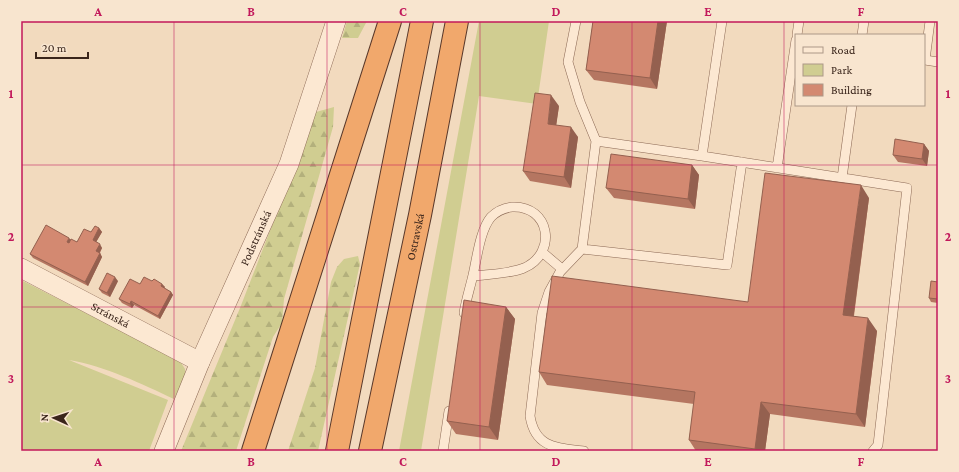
<svg xmlns="http://www.w3.org/2000/svg" width="959" height="472" viewBox="0 0 959 472" font-family="'Crimson Pro',serif">
  <style>
    .green { fill: #d0cd91 }
    .forest { fill: url(#forest-firs) }
    .lines { fill: none; stroke-linecap: round; stroke-linejoin: round }
    .service-casing { stroke: #8c6955; stroke-width: 10 }
    .minor-casing { stroke: #8c6955; stroke-width: 20 }
    .trunk-casing { stroke: #59382a; stroke-width: 24 }
    .service { stroke: #fce8d2; stroke-width: 9 }
    .minor { stroke: #fce8d2; stroke-width: 19 }
    .trunk { stroke: #f1a86c; stroke-width: 22 }
    .wall { fill: #b57661 }
    .shaded-wall { fill: #94604f }
    .building { fill: #d38971; stroke: #94604f }
    .grid { fill: none; stroke: #c2185b; stroke-width: 1; stroke-opacity: 0.55 }
    .labels { text-anchor: middle; dominant-baseline: central; stroke-width: 3; stroke-linejoin: round; paint-order: stroke }
    .street-label { font-size: 12px; fill: #3a251b; stroke: #f8e5cf }
    .neatline { fill: none; stroke: #c2185b; stroke-width: 1.5 }
    .grid-label { font-size: 13px; text-anchor: middle; font-weight: bold; fill: #c2185b }
  </style>
  <defs>
    <pattern id="forest-firs" width="22" height="20" patternUnits="userSpaceOnUse"><rect width="22" height="20" fill="#d0cd91"/><path d="M5 1l3.5 6h-7zM16 11l3.5 6h-7z" fill="#b3b07c"/></pattern>
  </defs>
  <rect width="100%" height="100%" fill="#f2dabe"/>
  <path class="green" d="M479 21H549L537 104 479 96 421 451H399Z
    M21 280 180 361 185 369V376L174 399C142 384 105 366 69 360L168 400 149 451H21Z"/>
  <path class="forest" d="M347 21H367L358 38H342Z
    M334 107 333 127 284 299 282 323 273 337 236 451H181L240 308 316 112Z
    M358 256 360 264 318 451H288L315 368 331 282 337 267 344 259Z"/>
  <g class="lines">
    <defs>
      <path id="service" d="M576 21 568 62 580 102 596 141 582 249 560 272 549 292 542 313 530 416C535 448 557 448 584 451
        M930 21 925 60 938 62
        M797 35 799 21
        M862 35 864 21
        M596 141 702 156 907 188 878 445 873 451
        M702 156 722 21
        M777 168 796 40
        M842 178 852 105
        M582 249 727 265 742 162
        M542 252 562 269
        M464 313C466 300 470 288 473 275 477 258 480 230 491 217 497 211 504 208 512 207 550 205 558 253 524 268 509 274 489 274 473 276
        M443 451 449 411"/>
      <g id="minor">
        <path id="s1" d="M21 268 200 362"/>
        <path id="s2" d="M164 451 200 362 289 164 336 21"/>
      </g>
      <g id="trunk">
        <path d="M253 451 390 21"/>
        <path d="M337 451 422 21"/>
        <path id="s3" d="M370 451 420 215 457 21"/>
      </g>
    </defs>
    <use href="#service" class="service-casing"/>
    <use href="#minor" class="minor-casing"/>
    <use href="#trunk" class="trunk-casing"/>
    <use href="#service" class="service"/>
    <use href="#minor" class="minor"/>
    <use href="#trunk" class="trunk"/>
  </g>
  <path class="wall" d="M593 21H667L657 89 594 80 586 70Z
    M559 106 556 125 578 137 571 188 530 181 523 171Z
    M924 144 929 151 927 166 898 162 893 155Z
    M692 165 699 175 695 209 614 198 606 188Z
    M869 198 854 316 877 331 865 427 770 414 765 451H696L689 440 694 404 547 385 539 372 748 302Z
    M99 228 102 232 96 242 102 248 100 253 102 257 88 286 33 258 30 254 71 240 77 242 91 232Z
    M118 281 110 297 102 293 99 289Z
    M152 281 162 284 165 287 164 288 171 292 173 295 160 319 134 305 132 308 122 303 119 299 140 284Z
    M938 282V303L931 302 929 298Z
    M506 307 515 319 498 440 456 434 447 421Z"/>
  <path class="shaded-wall" d="M658 21H667L657 89 650 78Z
    M551 95 559 106 555 134 548 124Z
    M571 127 578 137 571 188 564 177Z
    M924 144 929 151 927 166 922 159Z
    M692 165 699 175 695 209 688 199Z
    M861 185 869 198 852 328 843 315Z
    M99 228 102 232 95 244 93 240Z
    M69 238 72 241 70 246 67 242Z
    M100 244 102 248 98 255 96 251Z
    M100 253 102 257 88 286 85 282Z
    M115 277 118 281 110 297 107 293Z
    M162 284 165 287 163 290 161 286Z
    M171 292 173 295 160 319 158 316Z
    M131 301 134 305 132 308 130 304Z
    M506 307 515 319 498 440 489 427Z
    M868 318 877 331 865 427 856 414Z
    M761 402 770 414 765 451H756L755 449Z"/>
  <path class="building" d="M593 21H658L650 78 586 70Z
    M535 93 551 95 548 124 571 127 564 177 523 171Z
    M895 139 924 144 922 159 893 155Z
    M611 154 692 165 688 199 606 188Z
    M765 173 861 185 843 315 868 318 856 414 761 402 755 449 689 440 695 392 539 372 552 276 748 302Z
    M46 225 69 238 67 242 69 243 71 239 77 242 84 229 91 232 95 226 99 228 93 240 100 244 96 251 100 253 85 282 30 254Z
    M107 273 115 277 107 293 99 289Z
    M144 277 152 281 154 279 162 284 161 286 171 292 158 316 131 301 130 304 119 299 130 279 140 284Z
    M931 281 938 282V299L929 298Z
    M464 300 506 307 489 427 447 421Z"/>
  <path class="grid" d="M174 21V451M327 21V451M480 21V451M632 21V451M784 21V451M21 165H938M21 307H938"/>
  <g class="labels">
    <g class="street-label">
      <text stroke="none"><textPath href="#s3" startOffset="219">Ostravská</textPath></text>
      <text stroke="none"><textPath href="#s2" startOffset="232">Podstránská</textPath></text>
      <text stroke="none"><textPath href="#s1" startOffset="101">Stránská</textPath></text>
    </g>
  </g>
  <rect width="959" height="472" fill="none" stroke="#f8e5cf" stroke-width="44"/>
  <rect x="795" y="34" width="130" height="72" fill="#f8e5cf" stroke="#ac9887"/>
  <rect x="803" y="47" width="20" height="6" fill="#fce8d2" stroke="#ac9887"/>
  <text x="831" y="54" font-size="12" fill="#3a251b">Road</text>
  <rect x="803" y="64" width="20" height="12" fill="#d0cd91" stroke="#ac9887"/>
  <text x="831" y="74" font-size="12" fill="#3a251b">Park</text>
  <rect x="803" y="84" width="20" height="12" fill="#d38971" stroke="#ac9887"/>
  <text x="831" y="94" font-size="12" fill="#3a251b">Building</text>
  <g transform="translate(54 418) rotate(273)" stroke="#f8e5cf" stroke-width="3" paint-order="stroke">
  <path d="M0-3L7 15L0 10L-7 15Z" fill="#3a251b"/>
  <text y="-6" font-size="11" font-weight="bold" text-anchor="middle" fill="#3a251b">N</text>
  </g>
  <path d="M36 52v6h52v-6" fill="none" stroke="#3a251b" stroke-width="2"/>
  <text x="42" y="52" font-size="12" fill="#3a251b" stroke="#f8e5cf" stroke-width="3" paint-order="stroke">20 m</text>
  <rect x="22" y="22" width="915" height="428" class="neatline"/>
  <g class="grid-label">
    <text x="98" y="16">A</text>
    <text x="251" y="16">B</text>
    <text x="403" y="16">C</text>
    <text x="556" y="16">D</text>
    <text x="708" y="16">E</text>
    <text x="861" y="16">F</text>
    <text x="11" y="98">1</text>
    <text x="948" y="98">1</text>
    <text x="11" y="241">2</text>
    <text x="948" y="241">2</text>
    <text x="11" y="383">3</text>
    <text x="948" y="383">3</text>
    <text x="98" y="466">A</text>
    <text x="251" y="466">B</text>
    <text x="403" y="466">C</text>
    <text x="556" y="466">D</text>
    <text x="708" y="466">E</text>
    <text x="861" y="466">F</text>
  </g>
</svg>
